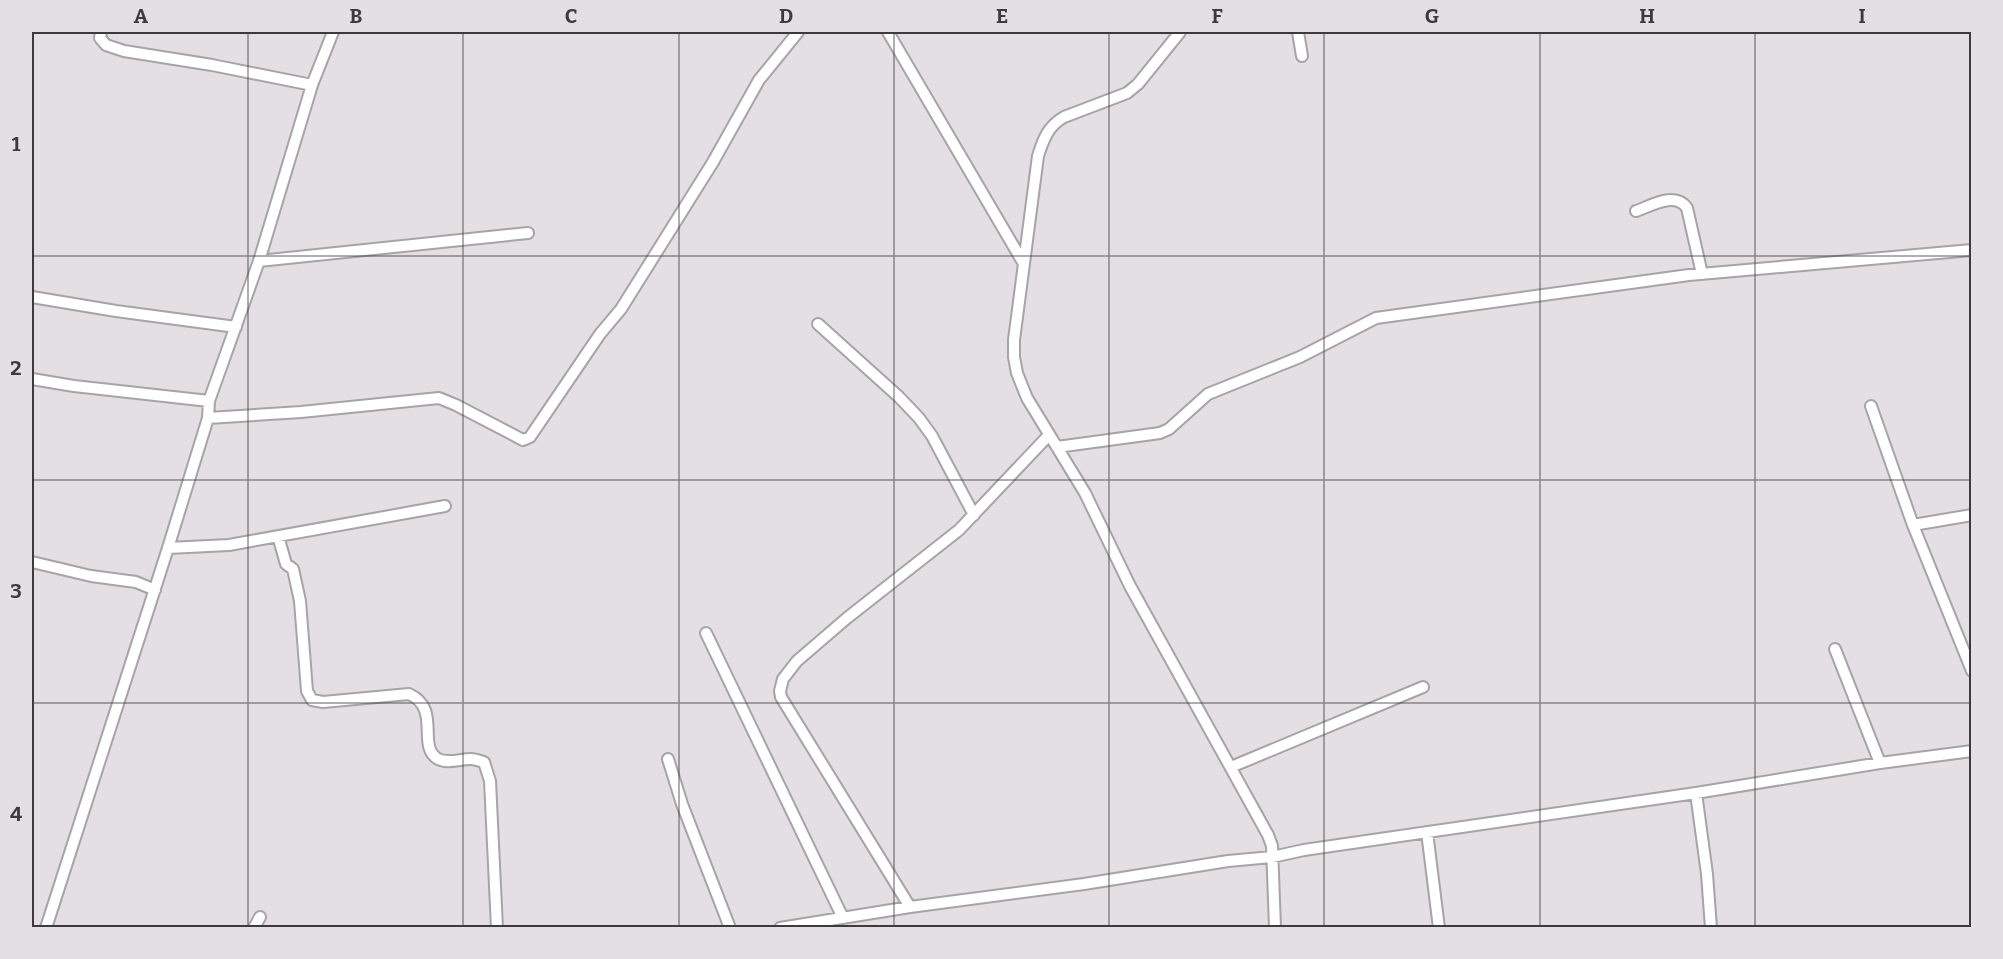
<svg xmlns="http://www.w3.org/2000/svg" width="2003" height="959" viewBox="0 0 2003 959" font-family="Bitter,serif">
  <style>
    .lines { fill: none; stroke-linecap: round; stroke-linejoin: round }
    .minor-casing { stroke: #a7a3a6; stroke-width: 14 }
    .minor { stroke: #fff; stroke-width: 10 }
    .grid { fill: none; stroke: #3c3a3b; stroke-width: 1.5; stroke-opacity: 0.55 }
    .neatline { fill: none; stroke: #3c3a3b; stroke-width: 2 }
    .grid-label { font-size: 20px; text-anchor: middle; font-weight: bold; fill: #3c3a3b }
  </style>
  <rect width="100%" height="100%" fill="#e4dfe2"/>
  <g class="lines">
    <defs>
      <path id="minor" d="M101 32 100 38 106 45 124 51 212 65 312 85
        M888 32 1024 264
        M1180 32 1138 84 1127 93 1064 117C1048 126 1043 140 1038 156L1014 340V357L1017 373 1027 398 1085 493 1130 586 1268 835 1272 846 1275 928
        M1298 32 1302 56
        M1636 211C1651 206 1675 191 1687 208L1702 274
        M259 261 528 233
        M32 297 116 311 236 327
        M818 324 899 397 919 418 932 436 974 515
        M32 379 74 386 209 401
        M1871 406 1913 525 1972 671
        M208 418 301 412 439 398 456 405 523 440 530 437 600 334 621 309 713 162 759 80 798 32
        M1057 447 1160 433 1169 429 1208 394 1300 357 1376 318 1689 275 1972 250
        M1913 525 1972 515
        M278 536 286 564 293 569 300 601 307 691 312 700 323 702 409 694C442 709 416 746 438 759 448 764 460 759 471 759 475 759 480 761 484 762L490 781 497 928
        M168 548 229 545 445 506
        M32 562 91 576 136 582 155 590
        M706 633 843 918
        M1835 649 1880 763
        M668 759 682 804 730 928
        M1231 767 1423 687
        M1696 793 1707 874 1711 928
        M1427 832 1439 928
        M910 907 781 697 780 691 783 679 797 661 847 618 959 530 1049 435
        M46 928 168 548 208 418 209 401 259 261 312 85 333 32
        M254 928 260 917
        M780 928 910 907 1084 884 1228 861 1272 857 1304 850 1696 793 1880 763 1972 751"/>
    </defs>
    <use href="#minor" class="minor-casing"/>
    <use href="#minor" class="minor"/>
  </g>
  <path class="grid" d="M248 32V928M463 32V928M679 32V928M894 32V928M1109 32V928M1324 32V928M1540 32V928M1755 32V928M32 256H1972M32 480H1972M32 703H1972"/>
  <rect width="2003" height="959" fill="none" stroke="#e4dfe2" stroke-width="66"/>
  <rect x="33" y="33" width="1937" height="893" class="neatline"/>
  <g class="grid-label">
    <text x="141" y="23">A</text>
    <text x="356" y="23">B</text>
    <text x="571" y="23">C</text>
    <text x="786" y="23">D</text>
    <text x="1002" y="23">E</text>
    <text x="1217" y="23">F</text>
    <text x="1432" y="23">G</text>
    <text x="1647" y="23">H</text>
    <text x="1862" y="23">I</text>
    <text x="16" y="151">1</text>
    <text x="16" y="375">2</text>
    <text x="16" y="598">3</text>
    <text x="16" y="821">4</text>
  </g>
</svg>
